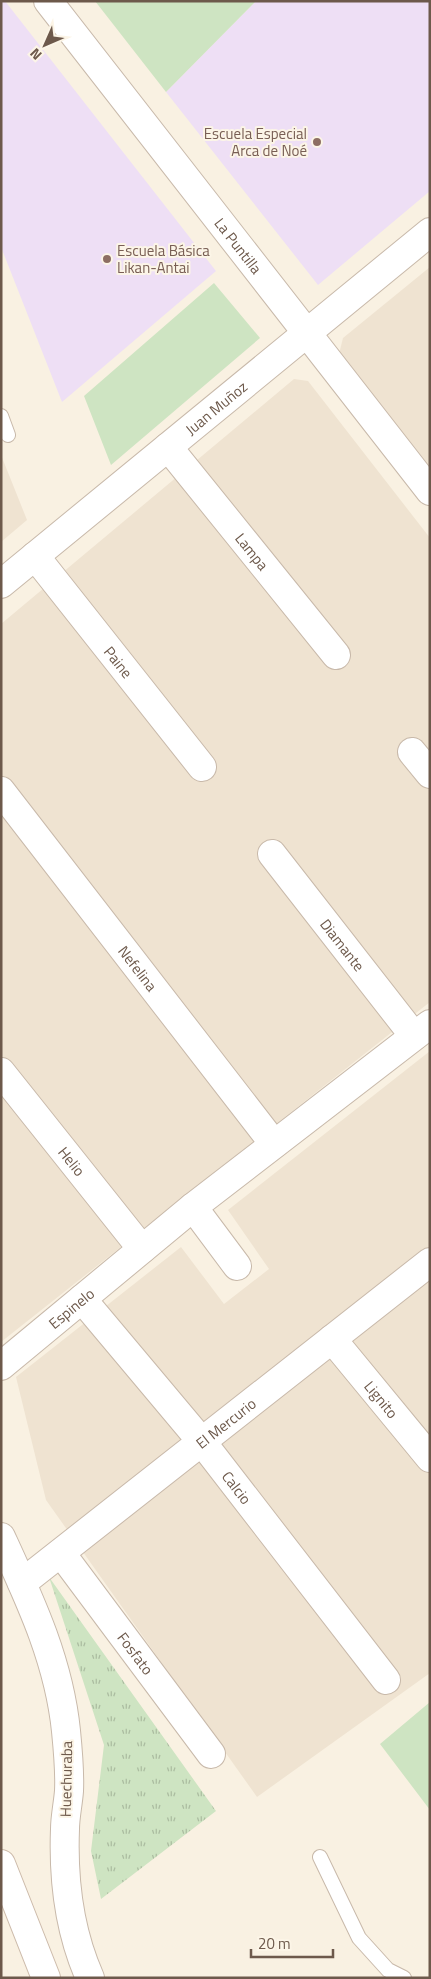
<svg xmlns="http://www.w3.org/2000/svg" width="431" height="1979" viewBox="0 0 431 1979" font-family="'Titillium Web',sans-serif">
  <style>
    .residential { fill: #efe3d1 }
    .education { fill: #eedff5 }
    .green { fill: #cee4c2 }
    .park { fill: url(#park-tufts) }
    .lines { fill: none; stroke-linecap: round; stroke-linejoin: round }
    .service-casing { stroke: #c8b9aa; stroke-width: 16 }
    .minor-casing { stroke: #c8b9aa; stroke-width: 30 }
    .tertiary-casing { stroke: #c8b9aa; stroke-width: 30 }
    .secondary-casing { stroke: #cdbbab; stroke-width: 30 }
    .service { stroke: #fff; stroke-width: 14 }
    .minor { stroke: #fff; stroke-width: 28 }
    .tertiary { stroke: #fff; stroke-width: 28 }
    .secondary { stroke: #fff; stroke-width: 28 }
    .education-dot { fill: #8d6e63; stroke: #fcf5e7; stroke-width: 2 }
    .labels { text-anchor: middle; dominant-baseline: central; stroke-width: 4; stroke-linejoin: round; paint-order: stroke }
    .education-label { font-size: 15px; fill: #785e54; stroke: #fcf5e7; text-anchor: end }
    .street-label { font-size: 15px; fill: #6d594b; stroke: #fcf5e7 }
  </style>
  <defs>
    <pattern id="park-tufts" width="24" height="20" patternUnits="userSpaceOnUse" patternTransform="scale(1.25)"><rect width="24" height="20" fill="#cee4c2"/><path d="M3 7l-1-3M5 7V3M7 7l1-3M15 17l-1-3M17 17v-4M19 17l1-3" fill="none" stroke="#abbca0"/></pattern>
  </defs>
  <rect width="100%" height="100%" fill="#f9f1e2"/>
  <path class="residential" d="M430 267V472L339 354 343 338Z
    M294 379 308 381 430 538V1002L1 1342V624Z
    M1 455 27 520 1 542Z
    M430 1051V1673L257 1797 46 1500 16 1377 181 1247 224 1304 269 1269 228 1210Z"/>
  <path class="education" d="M1 1H5L216 271 62 402 1 247Z
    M256 1H430V191L318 285 166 92Z"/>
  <path class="green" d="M95 1H256L166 92Z
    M214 283 260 338 111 465 84 396Z
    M430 1702V1810L380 1744Z"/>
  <path class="park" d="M49 1577 216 1811 101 1899 91 1851 104 1745Z"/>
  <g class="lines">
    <defs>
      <path id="service" d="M1 416 8 435
        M320 1857 359 1938 388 1970 404 1978"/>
      <g id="minor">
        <path id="s1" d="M48 1 430 491"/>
        <path id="s2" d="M168 447 336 655"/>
        <path id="s3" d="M35 556 202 767"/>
        <path id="s4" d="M1 584 430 232"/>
        <path d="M412 752 430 774"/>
        <path id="s5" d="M1 791 274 1144"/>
        <path id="s6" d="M272 854 414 1036"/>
        <path id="s7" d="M1 1072 142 1249"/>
        <path d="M193 1207 237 1266"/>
        <path id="s8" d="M82 1299 202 1442 386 1680"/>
        <path id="s9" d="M332 1339 430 1458"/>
        <path id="s10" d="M1 1366 193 1207 430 1024"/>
        <path id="s11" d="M61 1553 211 1754"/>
        <path id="s12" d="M22 1583 430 1262"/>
      </g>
      <path id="tertiary" d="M1 1537C30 1600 59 1661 66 1731 68 1751 70 1771 69 1791 68 1804 65 1817 65 1829 63 1880 69 1931 90 1978"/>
      <path id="secondary" d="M1 1864 46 1978"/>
    </defs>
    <use href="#service" class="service-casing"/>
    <use href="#minor" class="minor-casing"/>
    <use href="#tertiary" class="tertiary-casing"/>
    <use href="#secondary" class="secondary-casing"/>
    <use href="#service" class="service"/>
    <use href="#minor" class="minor"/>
    <use href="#tertiary" class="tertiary"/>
    <use href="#secondary" class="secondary"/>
  </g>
  <g class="education-dot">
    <circle cx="317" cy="142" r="5"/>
    <circle cx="107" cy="259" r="5"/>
  </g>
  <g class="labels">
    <g class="education-label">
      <text x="307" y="133">Escuela Especial<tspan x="307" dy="17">Arca de Noé</tspan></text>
      <text x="117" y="250" text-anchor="start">Escuela Básica<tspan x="117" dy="17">Likan-Antai</tspan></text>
    </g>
    <g class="street-label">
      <text stroke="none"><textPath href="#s1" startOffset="310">La Puntilla</textPath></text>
      <text stroke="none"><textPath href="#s4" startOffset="278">Juan Muñoz</textPath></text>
      <text stroke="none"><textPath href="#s2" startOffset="134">Lampa</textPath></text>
      <text stroke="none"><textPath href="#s3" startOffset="135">Paine</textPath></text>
      <text stroke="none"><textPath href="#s6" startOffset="115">Diamante</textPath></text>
      <text stroke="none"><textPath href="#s5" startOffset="224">Nefelina</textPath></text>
      <text stroke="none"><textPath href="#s7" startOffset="114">Helio</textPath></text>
      <text stroke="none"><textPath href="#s10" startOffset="91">Espinelo</textPath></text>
      <text stroke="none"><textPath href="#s9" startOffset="78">Lignito</textPath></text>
      <text stroke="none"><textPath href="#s12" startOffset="259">El Mercurio</textPath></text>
      <text stroke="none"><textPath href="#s8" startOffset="244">Calcio</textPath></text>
      <text stroke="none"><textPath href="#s11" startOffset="125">Fosfato</textPath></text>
      <text transform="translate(66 1779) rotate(-89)">Huechuraba</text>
    </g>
  </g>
  <rect width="431" height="1979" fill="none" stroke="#6d594b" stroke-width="5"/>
  <g transform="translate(45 45) rotate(225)" stroke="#fcf5e7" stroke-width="4" paint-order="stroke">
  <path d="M0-4L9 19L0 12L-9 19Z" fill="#6d594b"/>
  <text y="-8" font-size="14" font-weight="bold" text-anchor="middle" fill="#6d594b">N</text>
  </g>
  <path d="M251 1949v8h82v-8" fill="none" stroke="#6d594b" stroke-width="2.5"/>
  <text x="258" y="1949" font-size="15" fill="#6d594b" stroke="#fcf5e7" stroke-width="4" paint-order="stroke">20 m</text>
</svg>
